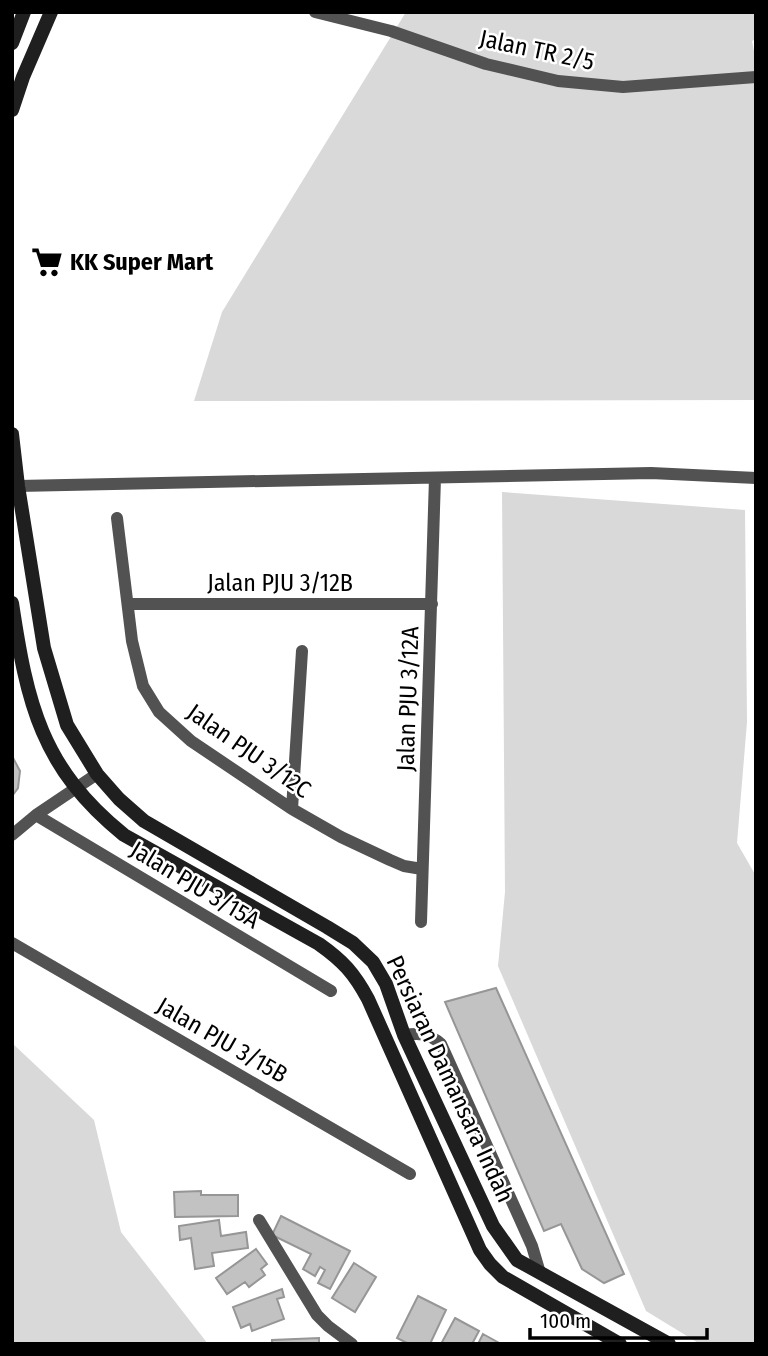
<svg xmlns="http://www.w3.org/2000/svg" width="768" height="1356" viewBox="0 0 768 1356" font-family="'Fira Sans Condensed',sans-serif">
  <style>
    .grass { fill: #d9d9d9 }
    .building { fill: #c2c2c2; stroke: #969696; stroke-width: 2 }
    .lines { fill: none; stroke-linecap: round; stroke-linejoin: round }
    .minor { stroke: #525252; stroke-width: 12 }
    .secondary { stroke: #1f1f1f; stroke-width: 14 }
    .labels { text-anchor: middle; dominant-baseline: central; stroke-width: 5; stroke-linejoin: round; paint-order: stroke }
    .street-label { font-size: 24px; fill: #000; stroke: #fff }
    .poi-label { font-size: 24px; font-weight: bold; fill: #000; stroke: #fff; text-anchor: start }
  </style>
  <rect width="100%" height="100%" fill="#fff"/>
  <path class="grass" d="M406 12H756V39L752 41 756 61V400L194 401 222 312Z
    M502 492 745 510 747 722 737 843 756 876V1344H700L646 1311 498 966 505 892Z
    M12 1043 94 1120 121 1232 208 1344H12Z"/>
  <path class="building" d="M12 756 20 771 18 788 12 796Z
    M496 988 624 1274 604 1283 582 1269 561 1224 544 1231 445 1002Z
    M201 1191V1195H238V1216L175 1217 174 1192Z
    M281 1216 350 1251 330 1289 318 1283 325 1270 320 1267 315 1276 303 1269 311 1254 272 1235Z
    M219 1220 221 1236 246 1232 248 1248 212 1253 214 1266 195 1269 191 1238 180 1240 179 1226Z
    M256 1249 267 1264 261 1269 265 1275 249 1287 245 1282 227 1294 216 1278Z
    M354 1263 376 1277 355 1312 332 1298Z
    M282 1289 284 1297 277 1299 284 1319 252 1331 250 1324 241 1328 233 1307Z
    M418 1296 446 1310 430 1344H409L397 1338Z
    M455 1318 479 1331 472 1344H441Z
    M483 1334 501 1344H478Z
    M319 1338V1344H272V1340Z"/>
  <g class="lines">
    <path class="minor" d="M315 12 391 31 486 64 558 81 623 87 756 77
      M18 486 651 473 756 478
      M117 518 132 641 143 686 159 712 191 741 292 809 341 837 390 860 404 866 422 869
      M128 604H432
      M292 809 302 651
      M36 815 331 991
      M12 835 36 815 97 774
      M421 922 435 478
      M12 943 410 1174
      M404 1035C419 1033 429 1033 441 1044L532 1246 540 1273
      M259 1220 317 1315 328 1326 352 1344"/>
    <path class="secondary" d="M12 43 24 12
      M12 110 23 77 51 12
      M12 434 18 486 44 648 67 725 97 774 119 799 144 821 327 927 353 943 373 962 386 984 404 1035 493 1226 517 1260 669 1344
      M12 603C27 703 41 768 124 835L319 944C343 961 354 973 368 999L480 1250 490 1264 503 1277 620 1344"/>
  </g>
  <defs>
    <symbol id="supermarket-bare" viewBox="-9 -9 18 18"><path d="M-6-5.5h2.5l.6 2H6L4.5 2H-2.5L-4.4-4H-6ZM-1.5 3.2a1.3 1.3 0 1 0 .1 0ZM3 3.2a1.3 1.3 0 1 0 .1 0Z" fill="#000" stroke="#fff" stroke-width="2.5" paint-order="stroke"/></symbol>
  </defs>
  <g fill-rule="evenodd">
    <use href="#supermarket-bare" x="25" y="240" width="44" height="44"/>
  </g>
  <g class="labels">
    <g class="street-label">
      <text transform="translate(537 50) rotate(12)">Jalan TR 2/5</text>
      <text x="280" y="583">Jalan PJU 3/12B</text>
      <text transform="translate(408 699) rotate(-88)">Jalan PJU 3/12A</text>
      <text transform="translate(249 751) rotate(35)">Jalan PJU 3/12C</text>
      <text transform="translate(195 885) rotate(31)">Jalan PJU 3/15A</text>
      <text transform="translate(222 1040) rotate(30)">Jalan PJU 3/15B</text>
      <text transform="translate(450 1079) rotate(65)">Persiaran Damansara Indah</text>
    </g>
    <g class="poi-label">
      <text x="70" y="262">KK Super Mart</text>
    </g>
  </g>
  <rect width="768" height="1356" fill="none" stroke="#000000" stroke-width="28"/>
  <path d="M530 1328v10h177v-10" fill="none" stroke="#000000" stroke-width="3.5"/>
  <text x="540" y="1328" font-size="21" fill="#000000" stroke="#ffffff" stroke-width="5" paint-order="stroke">100 m</text>
</svg>
